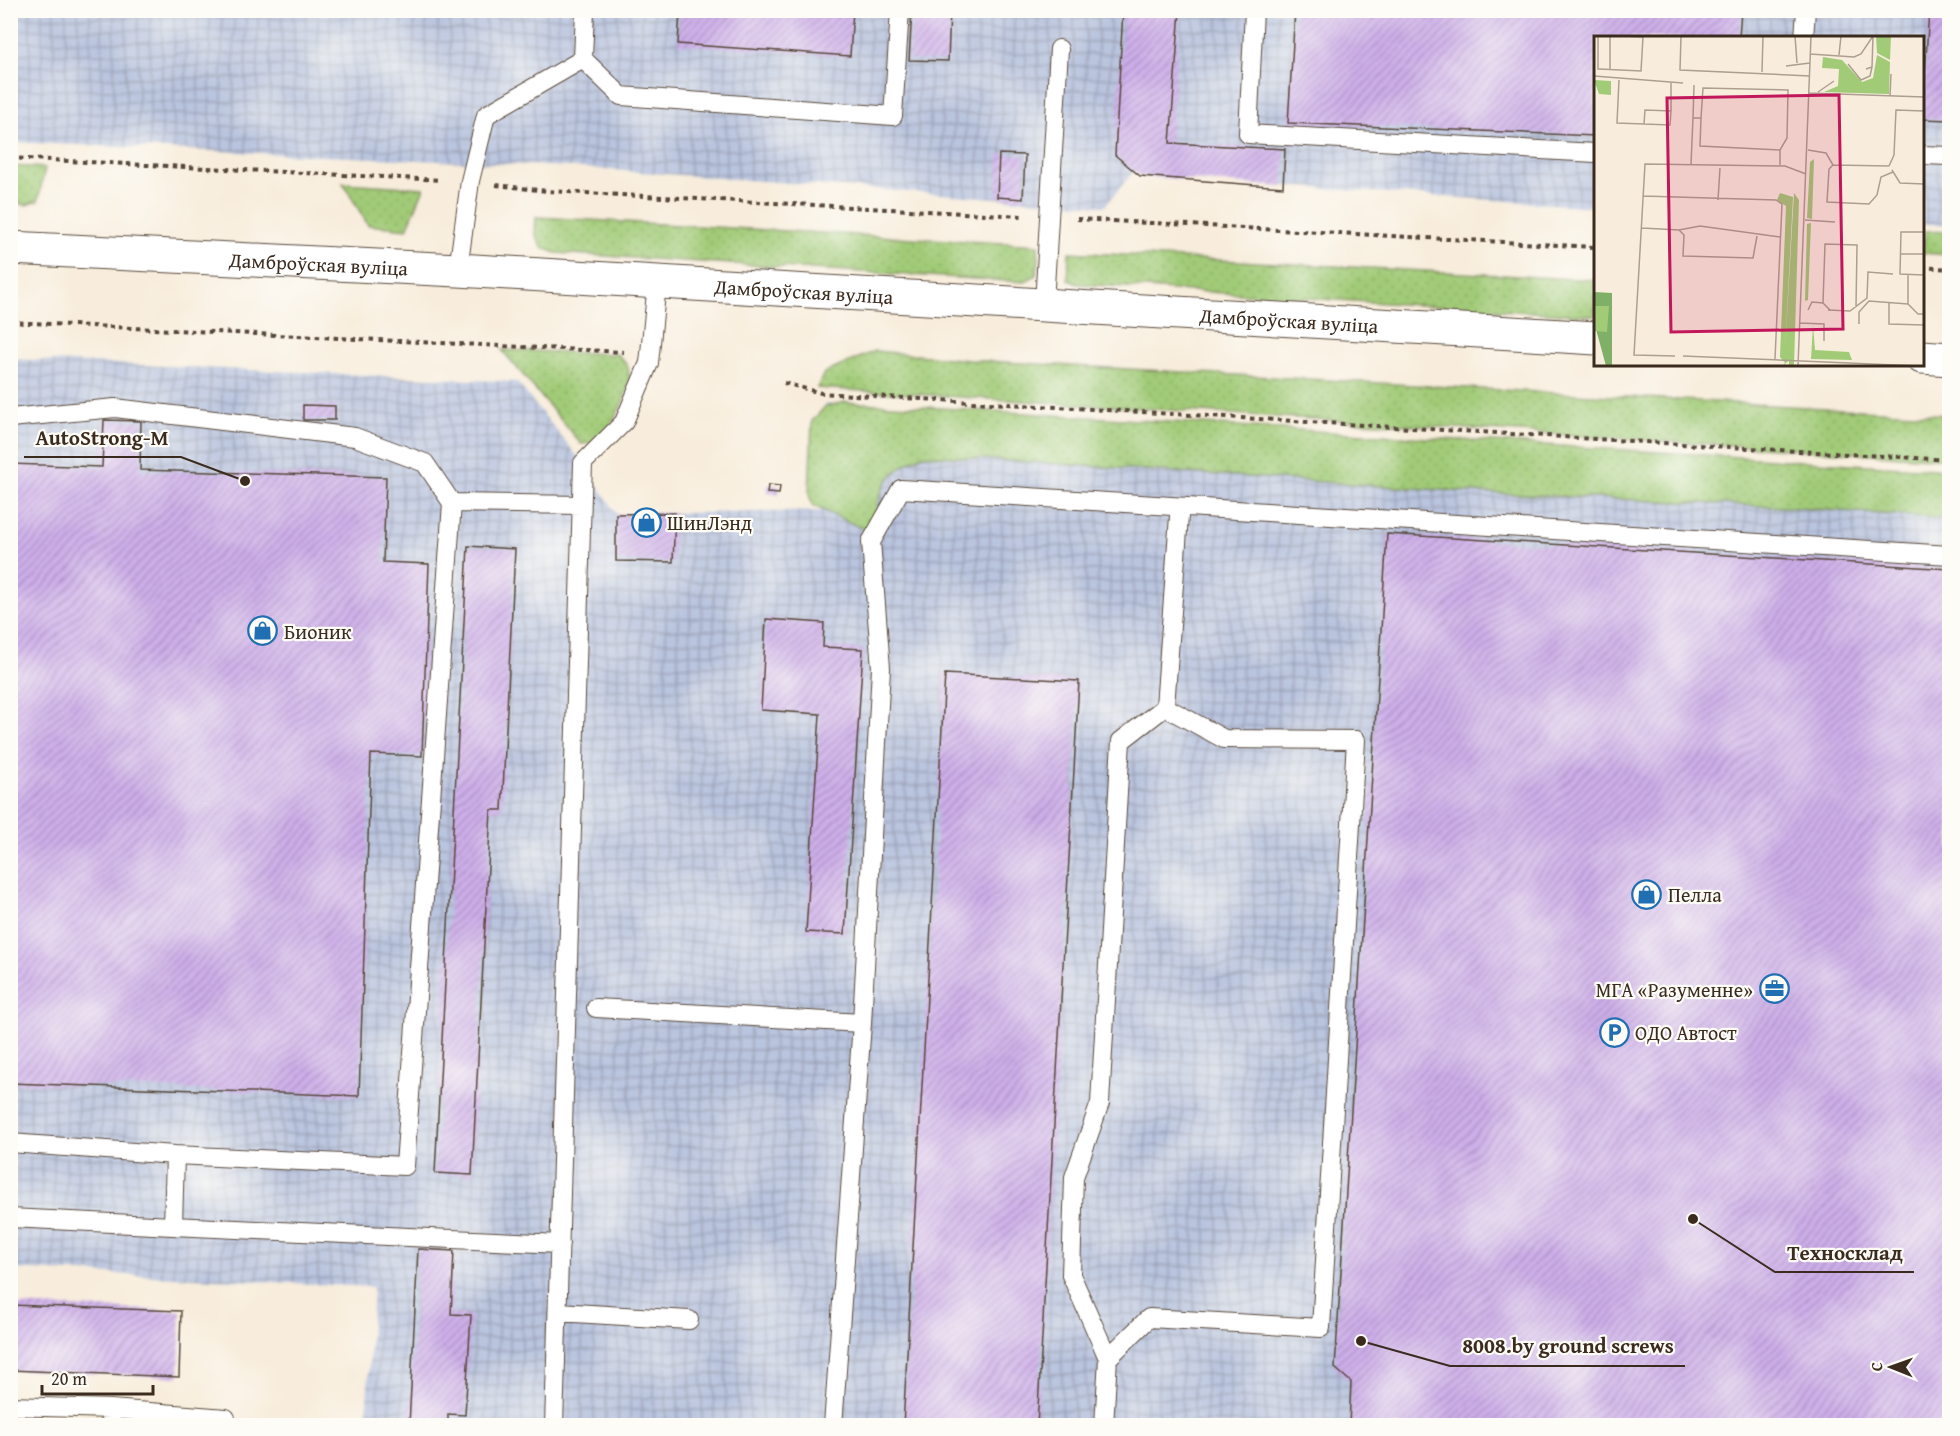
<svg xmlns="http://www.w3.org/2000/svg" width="1960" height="1436" viewBox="0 0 1960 1436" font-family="'Gentium Book Plus',serif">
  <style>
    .industrial { fill: url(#industrial-grid) }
    .grass { fill: url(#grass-dots); stroke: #6e7a4a; stroke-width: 1.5 }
    .building { fill: url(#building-hatch) }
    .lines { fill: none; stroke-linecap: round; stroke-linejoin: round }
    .service-casing { stroke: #57473a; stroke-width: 20 }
    .tertiary-casing { stroke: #57473a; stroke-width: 35 }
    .path { stroke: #57473a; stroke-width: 4; stroke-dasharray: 4.5 4.5; stroke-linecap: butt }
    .service { stroke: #fff; stroke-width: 18 }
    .tertiary { stroke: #fff; stroke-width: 33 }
    .labels { text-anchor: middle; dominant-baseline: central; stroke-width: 4.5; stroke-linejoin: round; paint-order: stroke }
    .street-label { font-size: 20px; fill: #3b2a1e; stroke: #fdfcf7 }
    .poi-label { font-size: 20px; fill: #3b2a1e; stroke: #fdfcf7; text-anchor: start }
    .inset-road { fill: none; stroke: #ac9f90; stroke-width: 1.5 }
    .view { fill: #c2185b; fill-opacity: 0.15; stroke: #c2185b; stroke-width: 3 }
    .inset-edge { fill: none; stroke: #3b2a1e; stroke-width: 3 }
    .leader { fill: none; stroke: #3b2a1e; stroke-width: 2 }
    .callout-dot { fill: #3b2a1e; stroke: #fdfcf7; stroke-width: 2 }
    .callout-label { font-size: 21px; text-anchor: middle; font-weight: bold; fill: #3b2a1e; stroke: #fdfcf7; stroke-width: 4.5; stroke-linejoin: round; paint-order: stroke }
  </style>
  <defs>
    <pattern id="industrial-grid" width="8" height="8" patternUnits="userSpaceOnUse" patternTransform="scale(1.5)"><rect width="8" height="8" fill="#b9c4de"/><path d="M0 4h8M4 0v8" fill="none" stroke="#989fb3"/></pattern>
    <pattern id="grass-dots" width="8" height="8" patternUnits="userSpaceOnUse" patternTransform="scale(1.5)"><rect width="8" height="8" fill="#a1cb77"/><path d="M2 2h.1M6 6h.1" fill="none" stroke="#8cae66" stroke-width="1.8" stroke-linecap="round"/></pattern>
    <pattern id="building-hatch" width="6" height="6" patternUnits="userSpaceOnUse" patternTransform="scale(1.5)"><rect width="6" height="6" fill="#ceafea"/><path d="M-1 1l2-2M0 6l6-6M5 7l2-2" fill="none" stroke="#a88fbd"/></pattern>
  </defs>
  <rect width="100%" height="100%" fill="#fdfcf7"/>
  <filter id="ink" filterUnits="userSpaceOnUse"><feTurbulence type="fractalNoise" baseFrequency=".0167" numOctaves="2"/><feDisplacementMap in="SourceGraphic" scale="12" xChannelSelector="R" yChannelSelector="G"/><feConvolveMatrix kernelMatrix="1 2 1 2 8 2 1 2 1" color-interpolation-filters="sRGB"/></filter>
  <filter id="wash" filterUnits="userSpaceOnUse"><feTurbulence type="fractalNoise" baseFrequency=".008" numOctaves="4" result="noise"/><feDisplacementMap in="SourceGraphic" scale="24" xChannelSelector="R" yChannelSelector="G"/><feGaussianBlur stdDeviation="1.35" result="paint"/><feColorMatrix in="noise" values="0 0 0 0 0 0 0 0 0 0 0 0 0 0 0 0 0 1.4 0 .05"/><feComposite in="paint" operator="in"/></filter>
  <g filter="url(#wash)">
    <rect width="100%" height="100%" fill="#f8eddc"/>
    <path class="industrial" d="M11 11H1949V225L1923 224 1922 38H1596L1595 207 1140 176 1134 171 1105 206 570 167 11 142Z
      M10 359 517 382 583 463 617 514 822 511 825 404 1646 453 1949 479V1425H366L373 1287 11 1269Z"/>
    <path class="grass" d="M10 166 45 168 38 201 26 205 11 202Z
      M343 183 424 188 407 229 368 225Z
      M536 217 1038 245 1039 261 1036 275 1024 282 556 253 542 247 535 233Z
      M1925 231 1949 232V255L1923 253Z
      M1069 252 1595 280V316L1078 284 1068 280Z
      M502 350 617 354C620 358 625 362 627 365 637 387 611 427 597 443L581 444Z
      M875 351 969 360 1949 415V459L817 388 824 373Z
      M844 402 1950 470 1949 519 1801 508 1471 492 924 455C881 473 880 490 872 533L812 505 809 494 812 421 825 407Z"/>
    <g id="blocks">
      <path class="building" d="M680 10H853L850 56 678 44Z
        M912 10H950L948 61 909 60Z
        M1123 10H1180L1170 143 1285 149 1283 187 1140 176 1115 155Z
        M1295 10H1741L1739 38H1596V136L1288 123Z
        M1929 10H1950V120L1922 119Z
        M999 154 1025 155 1023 199 997 197Z
        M303 405 335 406V420H303Z
        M104 420 141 421 140 470 386 477 383 562 429 564 422 756 371 754 359 1096 10 1083V464L102 467Z
        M768 485 780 486 779 494 767 493Z
        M675 513 673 562 616 561V514Z
        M1387 534 1950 569V1426H1349L1351 1382 1335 1368Z
        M468 546 515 549 502 810H491L472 1175 435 1173Z
        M766 619 824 623 823 647 863 649 845 934 806 932 820 714 761 710Z
        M945 674 1079 681 1037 1426H903Z
        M418 1249 454 1251 451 1314 471 1315 465 1415 448 1414V1426H409Z
        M10 1305 181 1311 179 1377 10 1370Z"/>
    </g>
  </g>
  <g filter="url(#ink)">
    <use href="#blocks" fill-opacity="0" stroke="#57473a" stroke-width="1.5"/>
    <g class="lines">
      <defs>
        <path id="service" d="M585 10 583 59 621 96 893 116 900 10
          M1254 10 1248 134 1596 153
          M1804 38 1806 10
          M1922 155 1950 156
          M458 270 470 181 486 115 583 59
          M1044 304 1059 49
          M10 418 115 408 355 437 425 463 452 503 581 505
          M596 1008 862 1023
          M10 1143 175 1155 173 1226 560 1244
          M175 1155 405 1166 452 503
          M10 1218 173 1226
          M558 1312 689 1320
          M1108 1358 1149 1318 1321 1328 1356 740 1224 739 1165 707
          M10 1406 111 1409 110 1426
          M111 1409 226 1418V1426
          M554 1426 583 463 624 422 649 363 657 283
          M833 1426 862 1023 881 668 871 542 901 489 1950 555
          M1104 1426 1108 1358 1071 1275 1074 1177 1100 1103 1121 741 1165 707 1179 516"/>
        <g id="tertiary">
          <path id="s1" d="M10 248 458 270 1596 338"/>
          <path d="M1922 357 1950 359"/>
        </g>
      </defs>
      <use href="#service" class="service-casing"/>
      <use href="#tertiary" class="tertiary-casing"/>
      <path class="path" d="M10 158 441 180
        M496 185 547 191 1022 216
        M1077 219 1596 247
        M1922 267 1950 269
        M10 322 624 352
        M784 383 821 393 1950 460"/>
      <use href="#service" class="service"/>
      <use href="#tertiary" class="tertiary"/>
    </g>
  </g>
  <defs>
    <symbol id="shop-ring" viewBox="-11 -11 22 22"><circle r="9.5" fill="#fdfcf7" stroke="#1f6fb2" stroke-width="1.5"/><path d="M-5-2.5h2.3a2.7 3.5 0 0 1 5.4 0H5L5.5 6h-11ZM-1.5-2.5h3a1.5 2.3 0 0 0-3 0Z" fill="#1f6fb2"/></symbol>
    <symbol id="office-ring" viewBox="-11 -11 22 22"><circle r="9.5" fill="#fdfcf7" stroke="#1f6fb2" stroke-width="1.5"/><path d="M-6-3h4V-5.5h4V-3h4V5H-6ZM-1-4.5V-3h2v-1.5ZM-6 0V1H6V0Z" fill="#1f6fb2"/></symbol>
    <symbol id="parking-ring" viewBox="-11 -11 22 22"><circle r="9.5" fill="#fdfcf7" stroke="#1f6fb2" stroke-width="1.5"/><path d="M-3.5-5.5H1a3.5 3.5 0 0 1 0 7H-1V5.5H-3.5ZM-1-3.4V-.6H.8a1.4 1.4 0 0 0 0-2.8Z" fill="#1f6fb2"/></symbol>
  </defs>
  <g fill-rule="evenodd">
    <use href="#shop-ring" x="630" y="506" width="33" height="33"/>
    <use href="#shop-ring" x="246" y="614" width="33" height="33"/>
    <use href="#shop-ring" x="1630" y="878" width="33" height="33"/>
    <use href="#office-ring" x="1758" y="972" width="33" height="33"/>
    <use href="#parking-ring" x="1598" y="1016" width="33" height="33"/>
  </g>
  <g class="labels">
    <g class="street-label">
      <text stroke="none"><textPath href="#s1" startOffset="309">Дамброўская вуліца</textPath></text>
      <text stroke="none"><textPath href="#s1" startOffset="795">Дамброўская вуліца</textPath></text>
      <text stroke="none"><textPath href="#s1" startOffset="1281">Дамброўская вуліца</textPath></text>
    </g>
    <g class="poi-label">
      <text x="667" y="522">ШинЛэнд</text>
      <text x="284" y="631">Бионик</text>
      <text x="1668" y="894">Пелла</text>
      <text x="1753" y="989" text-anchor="end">МГА «Разуменне»</text>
      <text x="1635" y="1032">ОДО Автост</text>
    </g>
  </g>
  <g transform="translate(1594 36)">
    <rect width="330" height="330" fill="#f8eddc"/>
    <path d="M282 0H297L296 24 283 17ZM283 19 296 26 295 58 230 56 244 50 245 33 228 32 229 21 248 24 268 46 279 42ZM0 44 17 45V59L5 58ZM220 123 218 183 213 182 216 126ZM186 157 199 161 191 315 200 157 205 164 200 330H195V324L189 330 191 327 186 321 192 170 183 164ZM217 187 214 264 211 265 213 188ZM219 289 221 314 255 316 258 324 217 323Z" fill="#a1cb77"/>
    <path d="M0 256 18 257V330H12L0 286Z" fill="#80af68"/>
    <path d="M1 270H15L13 296 1 295Z" fill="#a1cb77"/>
    <path class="inset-road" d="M4 0V34M87 0 86 34 216 40M201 0 203 27M216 18 260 21 267 18 279 0M245 19 247 0M254 28 267 44 276 40 278 31M192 30 216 27M5 33 47 35 49 1 32 0M16 33V0M272 33 278 31 279 0M168 36 169 0M0 40 89 47M25 44 23 87 50 88 51 74 77 75V47M224 56 240 45M215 57 330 61M296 60 297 38M99 82 100 49M107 82 106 110 186 114M50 88 76 89 77 75M214 114 232 117 239 129M97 128 99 82H107L109 52 194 54 193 102 186 114V129M239 129 235 133 233 166 275 168 283 159 287 141 299 136M239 129 295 130M295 130 300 119 302 74 330 75M298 134 306 147 330 148M49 160 182 164 188 168 181 323M124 164 126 132M211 184 241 186M48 192 85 194 106 190 186 201M85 194 90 199 89 220 159 222 163 200M330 196H307L306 238 330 239M307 218H330M314 239V268L324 278H330M295 266V288L330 289M229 267 231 208 263 209 262 271M214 274 218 266 229 267 236 274M234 274 256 275 273 262 274 236 299 238M206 287 230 288V305M265 288V276L275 265 314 268M81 320 40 319 51 128 191 130 212 138M89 320 325 330M204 330 217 0"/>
    <path class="view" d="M245 59 249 293 77 296 73 62Z"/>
    <rect width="330" height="330" class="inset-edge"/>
  </g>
  <path class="leader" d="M245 481L181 457H24M1693 1219L1775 1272H1914M1361 1341L1450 1366H1685"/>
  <g class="callout-dot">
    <circle cx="245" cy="481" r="6"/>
    <circle cx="1693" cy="1219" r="6"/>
    <circle cx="1361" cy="1341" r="6"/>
  </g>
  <g class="callout-label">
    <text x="102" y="445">AutoStrong-M</text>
    <text x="1845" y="1260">Техносклад</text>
    <text x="1568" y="1353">8008.by ground screws</text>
  </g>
  <rect width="1960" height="1436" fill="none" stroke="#fdfcf7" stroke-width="36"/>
  <g transform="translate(1891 1367) rotate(271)" stroke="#fdfcf7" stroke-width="4.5" paint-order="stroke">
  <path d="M0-4.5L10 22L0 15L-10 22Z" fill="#3b2a1e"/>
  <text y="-9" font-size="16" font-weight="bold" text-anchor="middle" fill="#3b2a1e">С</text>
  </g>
  <path d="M42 1385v9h111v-9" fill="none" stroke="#3b2a1e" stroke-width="3"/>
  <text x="51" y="1385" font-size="18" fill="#3b2a1e" stroke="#fdfcf7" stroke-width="4.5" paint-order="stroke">20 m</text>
</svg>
